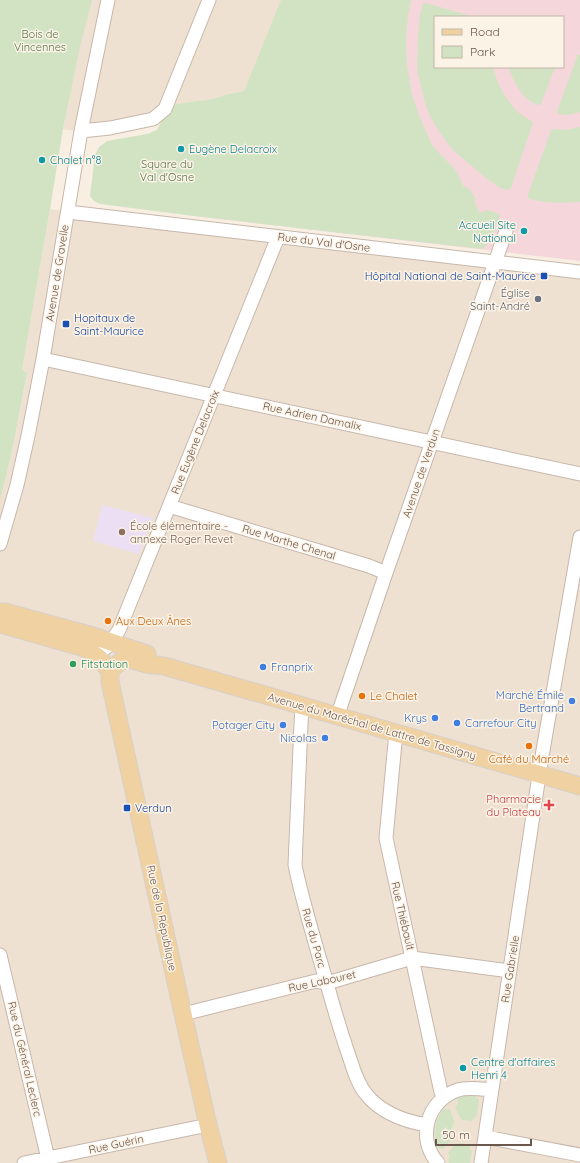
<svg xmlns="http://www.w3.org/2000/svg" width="580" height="1163" viewBox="0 0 580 1163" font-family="Quicksand,sans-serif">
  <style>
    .residential { fill: #efe1d2 }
    .education { fill: #ecdff4 }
    .medical { fill: #f5d6db; fill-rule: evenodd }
    .green { fill: #d1e3c3 }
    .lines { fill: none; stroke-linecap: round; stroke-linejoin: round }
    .minor-casing { stroke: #c7b7ab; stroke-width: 15 }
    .major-casing { stroke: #d6d0cd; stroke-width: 19 }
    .minor { stroke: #fff; stroke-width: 13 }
    .major { stroke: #efd1a2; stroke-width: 17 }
    .culture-dot { fill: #0f9aa8; stroke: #fcf3e7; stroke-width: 1.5 }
    .transit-dot { fill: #1a4fb4; stroke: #fcf3e7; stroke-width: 1.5 }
    .worship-dot { fill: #6b7280; stroke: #fcf3e7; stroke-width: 1.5 }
    .education-dot { fill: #8d6e63; stroke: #fcf3e7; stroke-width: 1.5 }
    .food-dot { fill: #e8710a; stroke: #fcf3e7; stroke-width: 1.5 }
    .leisure-dot { fill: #2e9e5b; stroke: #fcf3e7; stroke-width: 1.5 }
    .shop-dot { fill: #3f7fe0; stroke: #fcf3e7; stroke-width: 1.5 }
    .health-dot { fill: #e0444e; stroke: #fcf3e7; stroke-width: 1.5 }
    .labels { text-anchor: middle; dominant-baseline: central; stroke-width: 3; stroke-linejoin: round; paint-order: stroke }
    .park-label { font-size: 11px; fill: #577649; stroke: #fcf3e7 }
    .culture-label { font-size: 11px; fill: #0d838f; stroke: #fcf3e7; text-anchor: start }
    .street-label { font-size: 11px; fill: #6c574c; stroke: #fcf3e7 }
    .transit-label { font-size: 11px; fill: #164399; stroke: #fcf3e7; text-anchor: start }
    .worship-label { font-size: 11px; fill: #5b616d; stroke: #fcf3e7; text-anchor: end }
    .education-label { font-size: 11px; fill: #785e54; stroke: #fcf3e7; text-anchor: start }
    .food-label { font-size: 11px; fill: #c56008; stroke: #fcf3e7; text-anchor: start }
    .leisure-label { font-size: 11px; fill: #27864d; stroke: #fcf3e7; text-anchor: start }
    .shop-label { font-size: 11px; fill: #366cbe; stroke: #fcf3e7; text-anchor: end }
    .health-label { font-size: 11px; fill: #be3a42; stroke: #fcf3e7; text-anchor: end }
  </style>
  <rect width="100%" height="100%" fill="#f8efe2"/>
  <path class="residential" d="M89 0H281L244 91 228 94 213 99 170 105 153 119 81 131 66 130 63 129Z
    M50 209 580 275V1163H0V501L12 451 27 374 22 370Z"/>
  <path class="education" d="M102 505 153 518 139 554 93 541Z"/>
  <path class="medical" d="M281 0H580V261L194 216ZM435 17H563V67H435Z"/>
  <path class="green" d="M0 0H91L92 1 81 42 63 129 50 209 22 370 27 373 12 451 0 501Z
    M281 0H411L408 16 406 42 407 65 412 95 419 115 432 145 440 154 455 169 464 187 466 186 468 189H470L476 200 474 201 480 213 487 210 500 214C496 227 493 241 482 249L194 216 100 204 94 201 90 196 95 155 99 147 107 141 147 134 157 130 169 105 213 99 228 94 244 91Z
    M426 3 474 17H435V67H493C497 83 505 100 518 112 522 116 529 118 533 123L511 188 509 190 500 188 487 179 454 151 445 140 435 125 430 116 425 103 417 69 418 36 420 15 423 4Z
    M578 54 580 55V112C572 114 565 117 557 113L558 109Z
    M508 67H555L541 104 540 105C522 102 514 81 508 67Z
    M580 127V202C562 203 544 204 527 198L551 130 553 129 565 130Z
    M466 1095H475L476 1098 479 1099V1101L477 1116 475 1117 472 1121 462 1120 461 1118H460L455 1107 458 1103 457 1098Z
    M444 1108 447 1110 450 1109 454 1121 453 1122 454 1124 451 1130 452 1136 451 1138 452 1139 443 1149 438 1148C436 1143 435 1137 435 1131H436C434 1124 439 1115 444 1108Z
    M456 1143 458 1145 459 1143 467 1144 470 1147V1150L472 1151 470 1163H449L448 1161 450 1156 448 1153Z"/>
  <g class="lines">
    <defs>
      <path id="minor" d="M81 131 110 128 153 119 165 109 209 0
        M68 212 580 272
        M43 359 580 474
        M169 506 369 566 386 573
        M0 544 17 485 28 436 43 359 81 131 108 0
        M85 648 93 647 104 649 108 646 119 630 278 237
        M302 707 301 724 295 865C301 895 310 924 318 953 328 986 336 1018 347 1050 352 1064 356 1082 366 1094 381 1113 403 1121 427 1125
        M337 717 386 573 506 231
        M396 732 386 838 441 1092 444 1097
        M0 955 49 1163
        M183 1014 316 981 327 983 412 958 510 971
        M485 1137 580 1155
        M24 1163 208 1125
        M438 1163C416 1139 427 1100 458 1090 468 1087 481 1089 492 1090
        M481 1163 541 762 580 537"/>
      <path id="major" d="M0 612H5L93 636 147 654
        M0 624 85 648 99 658 110 671
        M110 671V682L183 1014 208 1125 218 1163
        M110 671C127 652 130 661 151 665 155 665 159 665 164 666 302 706 441 746 580 786"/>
    </defs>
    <use href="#minor" class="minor-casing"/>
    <use href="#major" class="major-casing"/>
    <use href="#minor" class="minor"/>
    <use href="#major" class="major"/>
  </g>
  <g class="culture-dot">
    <circle cx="181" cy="149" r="4"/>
    <circle cx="42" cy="160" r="4"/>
    <circle cx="524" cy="231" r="4"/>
    <circle cx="463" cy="1068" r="4"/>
  </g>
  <g class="transit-dot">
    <rect x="540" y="272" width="8" height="8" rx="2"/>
    <rect x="62" y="320" width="8" height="8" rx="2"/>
    <rect x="123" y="804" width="8" height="8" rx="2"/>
  </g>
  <circle class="worship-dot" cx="538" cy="299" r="4"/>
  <circle class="education-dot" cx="122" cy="532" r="4"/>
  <g class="food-dot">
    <circle cx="108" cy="621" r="4"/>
    <circle cx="362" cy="696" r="4"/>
    <circle cx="529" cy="746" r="4"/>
  </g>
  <circle class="leisure-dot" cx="73" cy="664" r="4"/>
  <g class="shop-dot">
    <circle cx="263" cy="667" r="4"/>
    <circle cx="572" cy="701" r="4"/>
    <circle cx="435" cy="718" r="4"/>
    <circle cx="457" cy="723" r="4"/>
    <circle cx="283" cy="725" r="4"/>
    <circle cx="325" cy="738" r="4"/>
  </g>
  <path class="health-dot" d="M547 799h4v4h4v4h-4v4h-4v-4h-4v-4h4z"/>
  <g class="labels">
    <g class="park-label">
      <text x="40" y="34">Bois de<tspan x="40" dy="13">Vincennes</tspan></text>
      <text x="167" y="164">Square du<tspan x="167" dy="13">Val d'Osne</tspan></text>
    </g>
    <g class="culture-label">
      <text x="189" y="149">Eugène Delacroix</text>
      <text x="50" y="160">Chalet n°8</text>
      <text x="516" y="225" text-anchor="end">Accueil Site<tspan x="516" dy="13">National</tspan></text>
      <text x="471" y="1062">Centre d'affaires<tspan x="471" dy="13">Henri 4</tspan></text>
    </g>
    <g class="street-label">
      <text transform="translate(324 242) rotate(7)">Rue du Val d'Osne</text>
      <text transform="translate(57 273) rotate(-81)">Avenue de Gravelle</text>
      <text transform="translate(312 416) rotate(12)">Rue Adrien Damalix</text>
      <text transform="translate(195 442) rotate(-68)">Rue Eugène Delacroix</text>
      <text transform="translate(421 473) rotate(-71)">Avenue de Verdun</text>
      <text transform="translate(289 542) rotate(17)">Rue Marthe Chenal</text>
      <text transform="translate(372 726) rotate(16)">Avenue du Maréchal de Lattre de Tassigny</text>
      <text transform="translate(403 916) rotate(77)">Rue Thiébault</text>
      <text transform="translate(162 918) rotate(78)">Rue de la République</text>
      <text transform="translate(314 938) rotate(74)">Rue du Parc</text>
      <text transform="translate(510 969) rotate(-81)">Rue Gabrielle</text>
      <text transform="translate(322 981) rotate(-12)">Rue Labouret</text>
      <text transform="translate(25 1059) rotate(77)">Rue du Général Leclerc</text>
      <text transform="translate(116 1144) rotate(-12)">Rue Guérin</text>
    </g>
    <g class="transit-label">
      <text x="536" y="276" text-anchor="end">Hôpital National de Saint-Maurice</text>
      <text x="74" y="318">Hopitaux de<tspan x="74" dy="13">Saint-Maurice</tspan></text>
      <text x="135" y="808">Verdun</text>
    </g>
    <g class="worship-label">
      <text x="530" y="293">Église<tspan x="530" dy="13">Saint-André</tspan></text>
    </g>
    <g class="education-label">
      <text x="130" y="526">École élémentaire -<tspan x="130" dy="13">annexe Roger Revet</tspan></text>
    </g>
    <g class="food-label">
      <text x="116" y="621">Aux Deux Ânes</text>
      <text x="370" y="696">Le Chalet</text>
      <text x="529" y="759" text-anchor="middle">Café du Marché</text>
    </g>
    <g class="leisure-label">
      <text x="81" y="664">Fitstation</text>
    </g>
    <g class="shop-label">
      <text x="271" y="667" text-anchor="start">Franprix</text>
      <text x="564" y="695">Marché Émile<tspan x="564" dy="13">Bertrand</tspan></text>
      <text x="427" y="718">Krys</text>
      <text x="465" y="723" text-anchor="start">Carrefour City</text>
      <text x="275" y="725">Potager City</text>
      <text x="317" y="738">Nicolas</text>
    </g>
    <g class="health-label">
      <text x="541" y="799">Pharmacie<tspan x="541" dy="13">du Plateau</tspan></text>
    </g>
  </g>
  <rect x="434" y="16" width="130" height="52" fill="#fcf3e7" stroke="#c2b5a9"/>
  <rect x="442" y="29" width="20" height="6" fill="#efd1a2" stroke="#c2b5a9"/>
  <text x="470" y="36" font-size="12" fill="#6c574c">Road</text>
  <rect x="442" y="46" width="20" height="12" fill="#d1e3c3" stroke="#c2b5a9"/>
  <text x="470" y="56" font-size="12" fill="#6c574c">Park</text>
  <path d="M436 1139v6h95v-6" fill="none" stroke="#6c574c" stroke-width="2"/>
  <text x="442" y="1139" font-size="12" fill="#6c574c" stroke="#fcf3e7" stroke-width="3" paint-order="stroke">50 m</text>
</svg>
